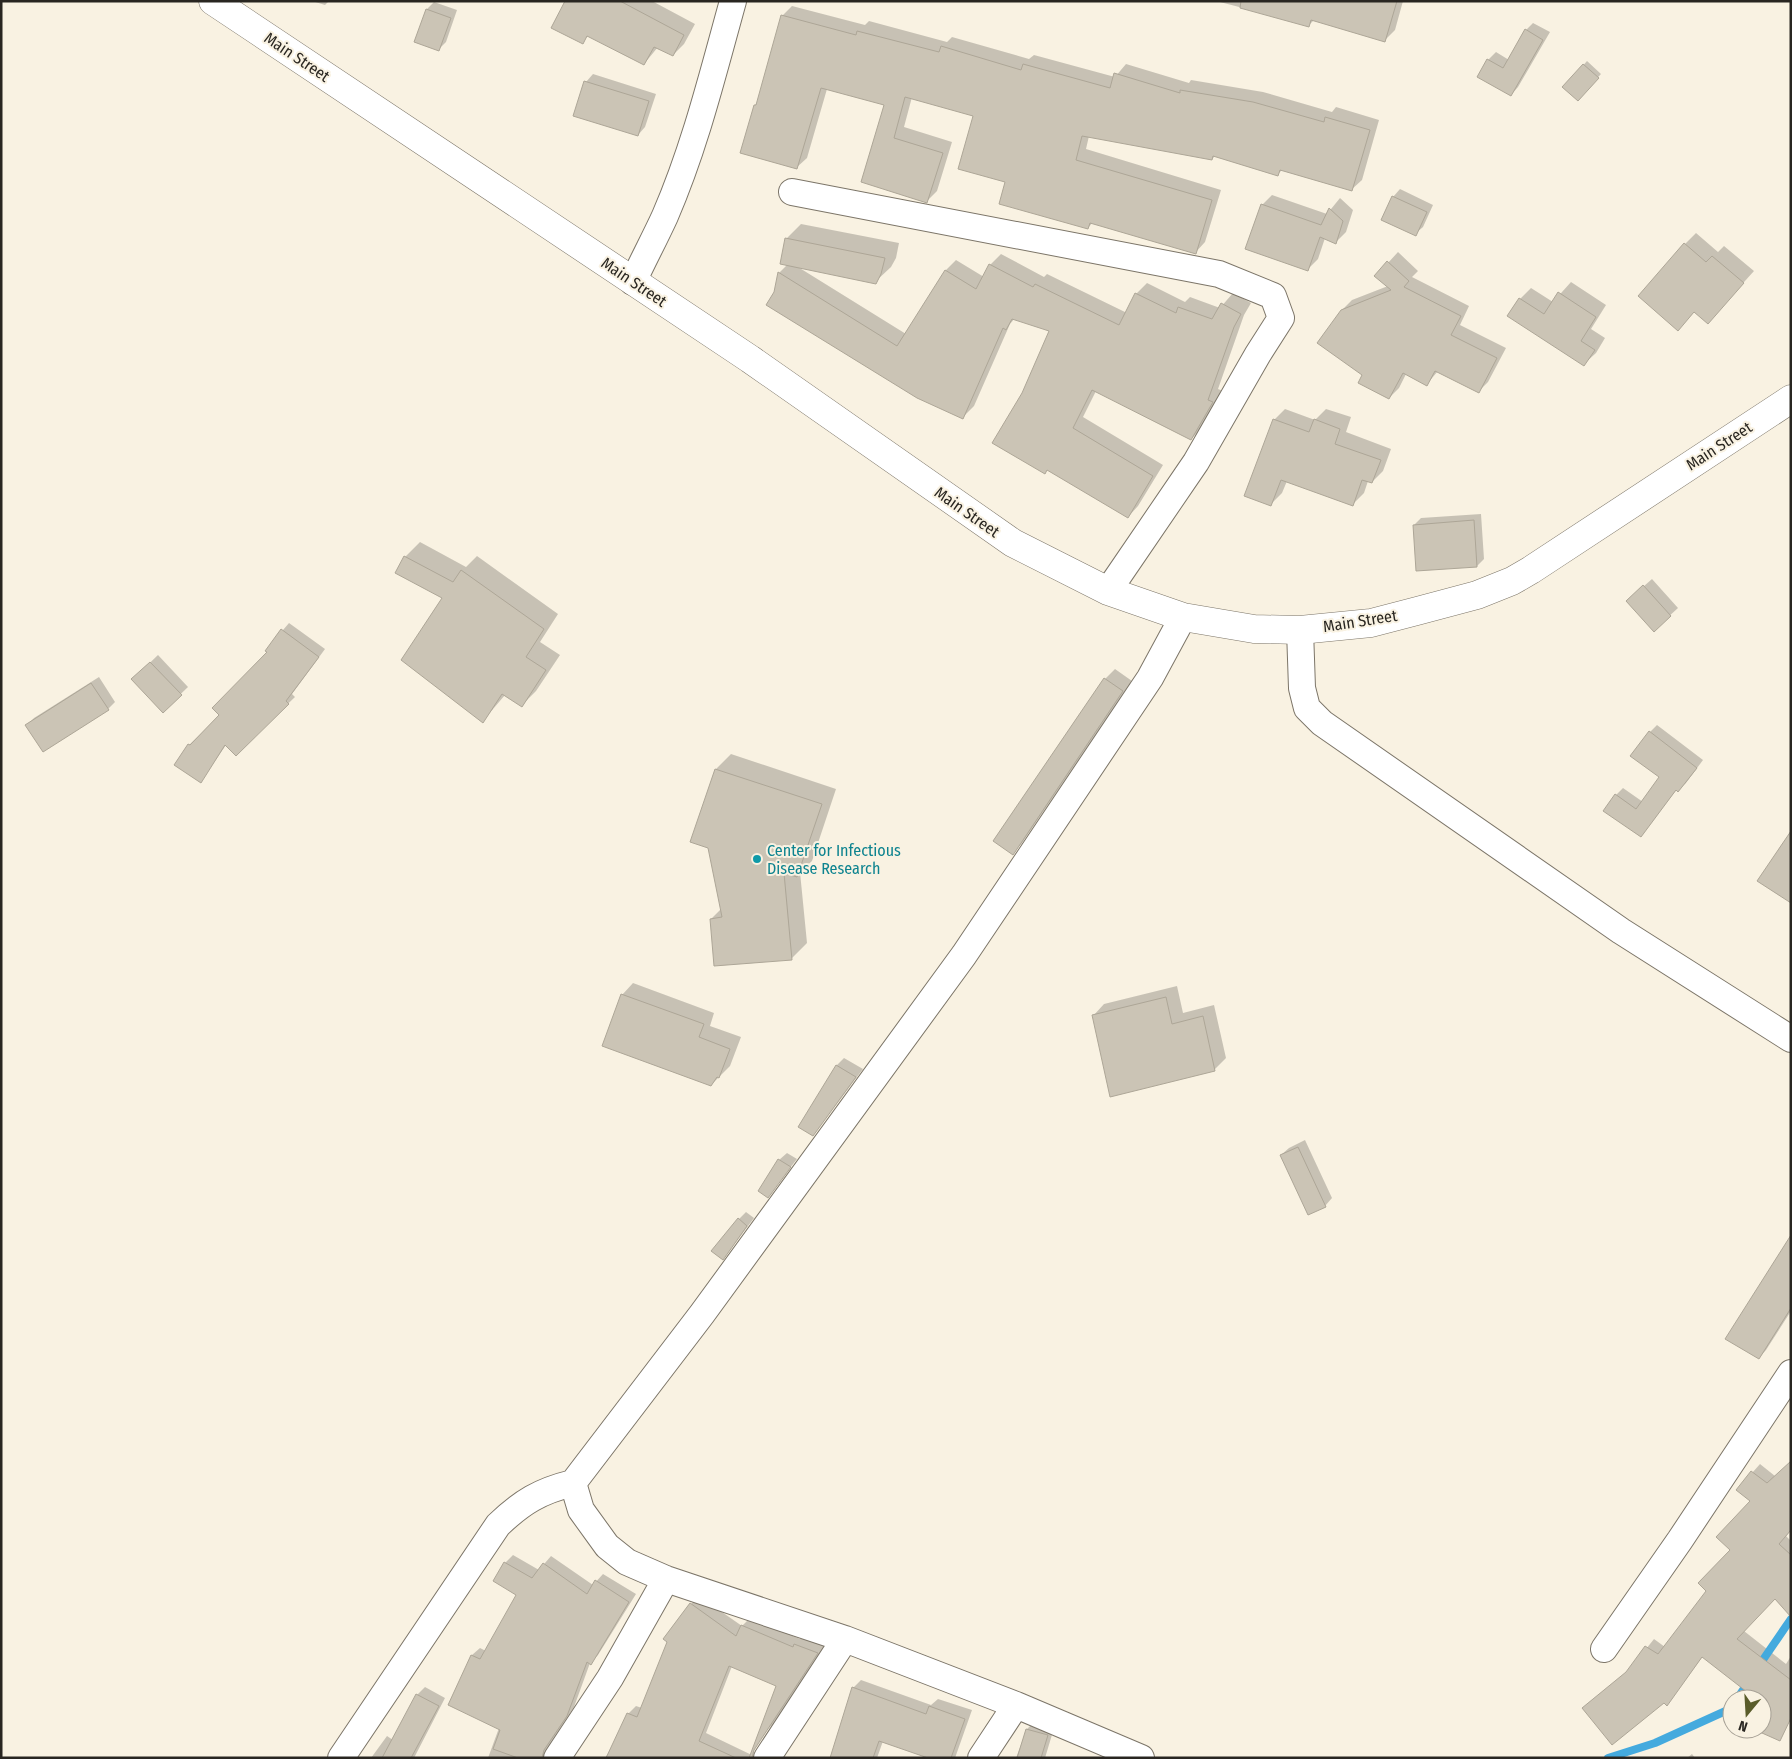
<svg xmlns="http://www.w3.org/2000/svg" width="1792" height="1759" viewBox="0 0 1792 1759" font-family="'Fira Sans Condensed',sans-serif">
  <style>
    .shadow { fill: #0003 }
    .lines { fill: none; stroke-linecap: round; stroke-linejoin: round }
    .stream { stroke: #44aade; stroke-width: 8 }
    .building { fill: #cbc4b5; stroke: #ada697 }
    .minor-casing { stroke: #7c7568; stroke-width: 28 }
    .major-casing { stroke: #7c7568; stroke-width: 29 }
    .minor { stroke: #fff; stroke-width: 26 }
    .major { stroke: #fff; stroke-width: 28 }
    .culture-dot { fill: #0f9aa8; stroke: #f9f2e2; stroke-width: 2 }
    .labels { text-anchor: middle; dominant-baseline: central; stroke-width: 4; stroke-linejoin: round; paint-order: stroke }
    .street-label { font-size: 16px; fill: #292621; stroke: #f9f2e2 }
    .culture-label { font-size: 16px; fill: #0d838f; stroke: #f9f2e2; text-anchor: start }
  </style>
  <rect width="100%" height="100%" fill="#f9f2e2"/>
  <path class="shadow" d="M312 1H329L325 5Z
    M566 1H652L695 24 684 44 673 55 658 47 644 64 589 35 582 42Z
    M1216 1H1403L1395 30 1384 41 1314 20 1309 25Z
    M434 2 457 10 446 42 438 50 427 9Z
    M792 6 865 25 869 21 947 42 952 37 1029 59 1034 55 1115 77 1126 64 1189 83 1191 80 1263 92 1332 112 1336 107 1379 120 1362 180 1351 190 1282 170 1278 174 1215 156 1212 159 1089 136 1086 149 1221 190 1205 242 1195 253 1093 222 1088 228 1007 181 975 116 912 97 904 127 952 142 937 191 927 201 862 181 886 104 827 89 807 158 796 168 755 105 758 103 782 16Z
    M1533 23 1550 32 1518 87 1511 95 1488 60 1496 52 1509 60 1526 30Z
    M1587 61 1601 74 1578 99 1564 87Z
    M593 74 656 94 645 127 638 135 586 82Z
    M1400 189 1433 205 1423 227 1415 234 1393 197Z
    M1272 195 1327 214 1340 198 1353 210 1346 232 1336 242 1325 238 1318 259 1308 269 1262 205Z
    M801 224 899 243 896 258 891 267 875 282 798 267 906 334 946 270 956 260 984 277 990 265 1001 254 1044 277 1047 274 1127 313 1136 294 1147 283 1185 302 1190 297 1220 308 1233 293 1251 303 1244 315 1218 389 1223 391 1202 428 1191 439 1096 391 1083 417 1163 465 1138 506 1128 517 1023 393 1051 331 1015 318 1010 324 974 406 963 417 776 292 779 273 787 265 786 239Z
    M1696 233 1718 252 1724 246 1754 271 1708 322 1695 311 1678 329 1685 244Z
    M1398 252 1418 271 1412 277 1469 306 1460 325 1506 348 1488 382 1478 392 1438 371 1427 384 1406 374 1399 388 1389 398 1363 375 1342 310 1352 300 1388 286 1376 276Z
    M1571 282 1606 305 1591 329 1605 338 1596 353 1584 364 1520 299 1531 288 1553 302Z
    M1285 409 1315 420 1326 409 1351 417 1346 432 1391 449 1383 471 1372 482 1368 481 1364 493 1352 505 1287 481 1282 493 1271 504 1274 420Z
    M1481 514 1484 559 1477 566 1414 525 1421 518Z
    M420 542 466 567 477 556 558 614 540 642 560 655 536 691 521 706 505 695 482 722 444 598 405 557Z
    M1652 579 1678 608 1654 630 1635 594Z
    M289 623 325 649 292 694 295 697 236 754 226 745 201 781 189 745 221 715 269 652 266 650Z
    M158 655 188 687 163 711 133 679Z
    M1115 669 1132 681 1022 843 1013 853 994 840 1105 679Z
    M99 677 115 702 108 709 27 725 34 718Z
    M1657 725 1703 760 1686 783 1678 790 1677 789 1641 836 1616 795 1623 788 1643 802 1661 777 1650 732Z
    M731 754 836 789 812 861 800 872 807 943 792 958 715 965 711 919 721 909 716 769Z
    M633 983 714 1013 710 1026 741 1037 730 1066 711 1085 622 995Z
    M1177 986 1183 1013 1214 1005 1226 1058 1214 1070 1093 1016 1104 1004Z
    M844 1058 863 1069 813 1135 800 1127 837 1065Z
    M1305 1140 1332 1198 1325 1206 1281 1155 1289 1148Z
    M787 1153 797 1159 768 1196 779 1160Z
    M746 1212 754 1218 723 1259 739 1219Z
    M1791 1237V1311L1766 1350 1759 1358Z
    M1760 1464 1775 1476 1791 1530 1786 1536 1791 1541V1599L1775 1598 1744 1631 1786 1664 1791 1656V1695L1703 1656 1667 1704 1630 1669 1654 1639 1665 1647 1708 1591 1732 1550 1752 1501 1737 1490Z
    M513 1555 539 1570 551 1556 593 1585 603 1574 636 1594 598 1655 590 1663 574 1707 552 1741 549 1749 553 1758H488L499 1728 449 1704 472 1655 480 1648 486 1651 518 1595 494 1581 505 1563Z
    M699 1596 742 1626 750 1618 800 1639 803 1636 825 1645 772 1725 764 1733 777 1685 732 1666 706 1733 758 1758H605L613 1746 628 1714 636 1706 642 1708 691 1604Z
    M861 1680 931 1705 938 1699 972 1710 955 1758H932L883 1741 877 1758H831L854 1687Z
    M425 1687 445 1698 414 1758H371L387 1736 393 1740 417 1695Z
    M1034 1722 1054 1728 1045 1758H1016L1027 1729Z
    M1692 1754 1695 1758H1687Z"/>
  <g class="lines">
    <path class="stream" d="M1758 1667 1791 1619
      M1737 1699 1749 1681
      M1608 1758 1655 1743 1730 1709 1732 1706"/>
  </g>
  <path class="building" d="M565 1H620L684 35 673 56 654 47 644 65 587 36 583 44 551 28Z
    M1241 1H1397L1385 42 1311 20 1309 27 1240 8Z
    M426 9 451 18 439 51 414 42Z
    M781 15 856 35 857 31 939 52 941 46 1021 70 1023 64 1110 88 1114 73 1180 93V90L1253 102 1324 122 1325 117 1370 130 1352 191 1280 170 1278 176 1213 156 1212 160 1082 136 1076 160 1212 200 1196 254 1090 223 1088 229 999 204 1005 182 958 169 973 116 905 97 894 138 943 153 927 203 861 182 884 105 821 88 797 169 740 153 754 105H756Z
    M1525 29 1543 40 1511 96 1477 77 1487 59 1503 68Z
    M1583 64 1599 78 1578 101 1562 87Z
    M584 81 649 101 638 136 573 116Z
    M1392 196 1427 212 1416 236 1381 220Z
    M1261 204 1321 225 1329 208 1343 221 1336 244 1320 237 1308 271 1245 249Z
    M785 238 885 258 881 274 876 284 780 264Z
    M1684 243 1706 262 1712 256 1744 283 1708 324 1694 312 1678 331 1638 296Z
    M1387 261 1409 281 1404 287 1461 316 1451 335 1497 358 1479 393 1435 371 1427 386 1403 373 1389 399 1358 383 1362 375 1317 343 1341 310 1391 290 1374 276Z
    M989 264 1033 287 1035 284 1119 325 1135 293 1176 313 1178 307 1212 319 1221 303 1241 314 1234 327 1208 400 1213 402 1191 440 1092 390 1073 428 1153 476 1128 518 1047 470 1045 474 992 443 1022 393 1049 331 1012 319 1006 330 1003 328 963 419 917 398 766 305 774 292 778 272 897 346 945 270 976 289Z
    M1558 292 1596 317 1581 341 1595 350 1584 366 1507 316 1519 298 1544 314Z
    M1273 419 1309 432 1314 419 1340 429 1335 444 1381 460 1372 483 1362 480 1353 506 1281 480 1271 506 1244 496Z
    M1474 520 1477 567 1416 571 1413 525Z
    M404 556 453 582 461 570 544 629 526 657 546 670 522 707 502 694 483 723 401 660 442 598 395 573Z
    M1643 585 1671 616 1654 632 1626 601Z
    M281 629 319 657 286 701 289 704 236 756 225 745 201 783 174 765 188 744 190 745 219 715 212 708 267 652 265 651Z
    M150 662 182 695 163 713 131 679Z
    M1104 678 1123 691 1013 855 993 841Z
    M91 683 109 710 43 752 25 725Z
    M1649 731 1697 768 1678 792 1676 790 1641 837 1603 811 1615 794 1636 809 1659 777 1630 756Z
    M715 769 822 804 797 877 784 873 792 960 714 966 710 919 722 917 708 848 690 842Z
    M1791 831V903L1757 881Z
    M621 994 704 1024 699 1037 730 1049 719 1078 717 1077 711 1086 602 1046Z
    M1166 997 1172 1024 1203 1016 1215 1071 1110 1097 1092 1015Z
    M836 1065 856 1077 813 1136 798 1127Z
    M1298 1147 1326 1207 1308 1215 1280 1155Z
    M778 1159 791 1167 768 1198 758 1191Z
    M738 1218 747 1226 723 1260 711 1251Z
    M1791 1235V1308L1759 1359 1725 1339Z
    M1791 1461V1530L1779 1544 1791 1555V1617L1775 1599 1737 1639 1791 1680V1718L1780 1741 1753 1729H1762V1699H1756L1702 1657 1667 1706 1664 1703 1612 1745 1582 1708 1626 1672 1645 1646 1658 1654 1706 1591 1698 1583 1730 1550 1716 1537 1750 1501 1736 1490 1751 1471 1767 1483Z
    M504 1562 532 1578 543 1563 587 1594 595 1580 629 1602 591 1665 587 1662 567 1716 544 1750 542 1758H518L493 1749 500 1730 448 1705 471 1655 480 1659 516 1595 493 1581Z
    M690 1603 736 1636 741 1625 793 1647 794 1644 818 1653 754 1750 752 1758H749L776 1686 729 1666 699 1741 736 1758H606L627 1713 637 1717 667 1642 663 1639Z
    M852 1687 926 1714 929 1706 965 1719 951 1758H928L879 1741 873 1758H830Z
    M416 1694 439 1706 411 1758H382Z
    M1026 1729 1048 1735 1041 1758H1017Z"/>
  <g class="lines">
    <defs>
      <path id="minor" d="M792 192 1219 274 1273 296 1281 318 1258 354 1196 462 1108 591
        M633 282C643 260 655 238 665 216 695 147 713 73 733 1
        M1300 630 1302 688 1307 708 1322 723 1621 931 1791 1039
        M573 1483 581 1510 607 1546 627 1562 666 1579 845 1639 1016 1705 1141 1758
        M1604 1649 1680 1540 1791 1373
        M341 1758 498 1525C522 1502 540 1491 573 1483L702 1314 964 955 1150 678 1183 617
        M557 1758 610 1678 666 1579
        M767 1758 845 1639
        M981 1758 1016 1705"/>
      <path id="major" d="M213 1 750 359 1013 543 1108 591 1183 617 1254 629 1300 630 1371 623 1417 611 1477 595 1512 581 1531 570 1791 399"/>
    </defs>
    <use href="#minor" class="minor-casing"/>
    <use href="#major" class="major-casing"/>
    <use href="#minor" class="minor"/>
    <use href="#major" class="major"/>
  </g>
  <circle class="culture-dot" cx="757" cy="859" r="5"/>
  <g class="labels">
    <g class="street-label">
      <text transform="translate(297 57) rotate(34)">Main Street</text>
      <text transform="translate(634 282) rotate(34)">Main Street</text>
      <text transform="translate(1719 446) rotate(-33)">Main Street</text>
      <text transform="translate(967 512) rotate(35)">Main Street</text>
      <text transform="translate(1360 621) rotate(-9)">Main Street</text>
    </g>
    <g class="culture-label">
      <text x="767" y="850">Center for Infectious<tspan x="767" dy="18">Disease Research</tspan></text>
    </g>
  </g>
  <rect width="1792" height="1759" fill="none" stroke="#292621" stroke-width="5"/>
  <g transform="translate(1747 1714) rotate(198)"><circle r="24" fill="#f9f2e2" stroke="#a6a095"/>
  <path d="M0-4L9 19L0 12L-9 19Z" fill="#5a5c2a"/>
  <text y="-8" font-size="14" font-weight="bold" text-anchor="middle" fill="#292621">N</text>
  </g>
</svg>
